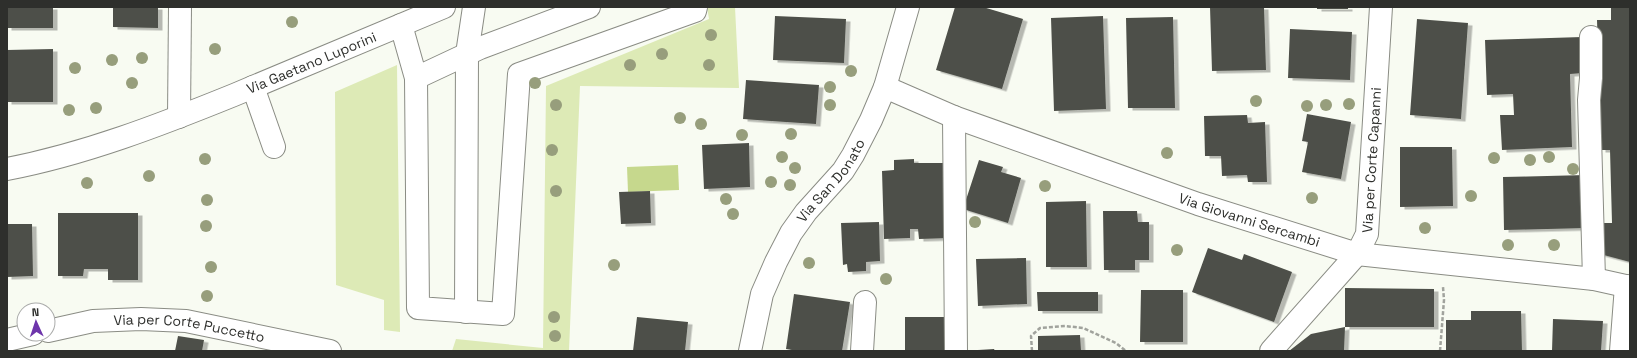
<svg xmlns="http://www.w3.org/2000/svg" width="1637" height="358" viewBox="0 0 1637 358" font-family="'Space Grotesk',sans-serif">
  <style>
    .green { fill: #ddeab6 }
    .water { fill: #c6d88d }
    .building { fill: #4e5049; filter: url(#shadow) }
    .lines { fill: none; stroke-linecap: round; stroke-linejoin: round }
    .minor-casing { stroke: #8a8c84; stroke-width: 24 }
    .major-casing { stroke: #8a8c84; stroke-width: 24 }
    .path { stroke: #a1a39d; stroke-width: 2.5; stroke-dasharray: 4 2; stroke-linecap: butt }
    .minor { stroke: #fff; stroke-width: 22 }
    .major { stroke: #fff; stroke-width: 22 }
    .tree { fill: #979e7c }
    .labels { text-anchor: middle; dominant-baseline: central; stroke-width: 4; stroke-linejoin: round; paint-order: stroke }
    .street-label { font-size: 14px; fill: #2e2f2c; stroke: #fff }
  </style>
  <defs>
    <filter id="shadow"><feDropShadow dx="4.5" dy="2.5" stdDeviation="0" flood-color="#0004"/></filter>
  </defs>
  <rect width="100%" height="100%" fill="#f8fbf2"/>
  <path class="green" d="M707 7H735L739 88 580 86 569 351H452L456 339 543 348 546 86 709 19Z
    M397 65 400 332 384 330V300L336 285 335 92Z"/>
  <path class="water" d="M678 165 679 190 628 192 627 167Z"/>
  <path class="building" d="M7 7H53V28H7Z
    M113 7H158V28L113 27Z
    M955 7H983L1023 19 1002 89 936 70Z
    M1210 7H1264L1266 70 1212 71Z
    M1317 7H1348V9H1317Z
    M1611 7H1630V262L1600 254 1599 223H1612L1610 150H1601L1597 20H1611Z
    M775 16 846 19 844 63 773 60Z
    M1103 16 1106 109 1054 111 1051 18Z
    M1173 17 1175 108H1128L1126 18Z
    M1417 19 1468 23 1461 119 1410 115Z
    M1290 29 1352 32 1350 80 1288 78Z
    M1582 37 1583 73 1570 74 1572 147 1502 150 1500 115H1514L1513 94 1487 95 1485 40Z
    M53 49V102H7V50Z
    M746 80 819 85 816 124 743 119Z
    M1307 114 1351 122 1341 179 1302 172 1308 142 1302 141Z
    M1247 115 1248 123 1265 122 1267 182H1248L1247 175 1222 176 1221 156H1205L1204 116Z
    M749 143 750 187 704 189 702 145Z
    M1400 147H1452L1453 206 1400 207Z
    M914 159V163H948L950 238 919 239 918 229H910V238L884 239 882 171 894 170V160Z
    M979 160 1003 167 1001 172 1021 178 1008 223 963 209Z
    M1586 175 1587 228 1504 230 1503 177Z
    M650 191 651 223 621 224 619 192Z
    M1086 201 1087 267H1046V202Z
    M1103 211H1137L1138 222H1149V260H1135V270H1104Z
    M58 213H138V280H108V269H84L83 276H58Z
    M879 222 880 261 866 262V271L848 272 847 264 843 265 841 223Z
    M7 224H32L33 276 7 277Z
    M1208 248 1242 260 1244 254 1292 272 1274 322 1192 292Z
    M1026 258 1027 304 978 306 976 259Z
    M1345 288 1434 289V327H1345L1344 351H1289L1311 334 1345 327Z
    M1141 290H1183V342H1140Z
    M1037 292H1098V311H1038Z
    M794 294 850 302 842 351H798L786 349Z
    M1471 311H1521L1522 351H1446V320H1471Z
    M637 317 688 322 685 351H633Z
    M905 317H945L950 351H905Z
    M1553 319 1603 321 1601 351H1552Z
    M1080 335 1081 351H1038V336Z
    M178 336 204 340 202 351H175Z
    M994 349 995 351H978V350Z"/>
  <g class="lines">
    <defs>
      <g id="minor">
        <path d="M401 25 416 78 418 308 503 314 519 74 695 11 696 7"/>
        <path d="M1591 37V78L1589 100 1594 279"/>
        <path d="M416 78 480 48 589 7"/>
        <path d="M253 87 274 147"/>
        <path id="s1" d="M885 87 954 117 1198 204 1357 254 1594 279 1630 287"/>
        <path d="M179 117 180 7"/>
        <path d="M954 117 956 351"/>
        <path d="M466 312 467 54 474 7"/>
        <path id="s2" d="M48 331 93 321 141 319 186 321 330 351"/>
        <path d="M7 340 33 334"/>
        <path id="s3" d="M750 351 762 294 776 262 791 233 806 212 843 171 853 155 871 120 885 87 908 7"/>
        <path d="M862 351 865 302"/>
        <path id="s4" d="M1271 351 1357 254 1367 234 1381 7"/>
        <path d="M1621 351 1626 286"/>
      </g>
      <g id="major">
        <path id="s5" d="M7 169C85 154 160 125 234 95 304 66 374 37 444 7"/>
      </g>
    </defs>
    <use href="#minor" class="minor-casing"/>
    <use href="#major" class="major-casing"/>
    <path class="path" d="M1032 351 1031 336 1040 328 1065 326 1083 328 1116 343 1126 351
      M1440 351 1444 300 1443 287"/>
    <use href="#minor" class="minor"/>
    <use href="#major" class="major"/>
  </g>
  <g class="tree">
    <circle cx="292" cy="22" r="6"/>
    <circle cx="711" cy="35" r="6"/>
    <circle cx="215" cy="49" r="6"/>
    <circle cx="662" cy="54" r="6"/>
    <circle cx="142" cy="58" r="6"/>
    <circle cx="112" cy="60" r="6"/>
    <circle cx="630" cy="65" r="6"/>
    <circle cx="709" cy="65" r="6"/>
    <circle cx="75" cy="68" r="6"/>
    <circle cx="851" cy="71" r="6"/>
    <circle cx="132" cy="83" r="6"/>
    <circle cx="535" cy="83" r="6"/>
    <circle cx="830" cy="87" r="6"/>
    <circle cx="1256" cy="101" r="6"/>
    <circle cx="1349" cy="104" r="6"/>
    <circle cx="556" cy="105" r="6"/>
    <circle cx="830" cy="105" r="6"/>
    <circle cx="1326" cy="105" r="6"/>
    <circle cx="1307" cy="106" r="6"/>
    <circle cx="96" cy="108" r="6"/>
    <circle cx="69" cy="110" r="6"/>
    <circle cx="680" cy="118" r="6"/>
    <circle cx="701" cy="124" r="6"/>
    <circle cx="791" cy="134" r="6"/>
    <circle cx="742" cy="135" r="6"/>
    <circle cx="552" cy="150" r="6"/>
    <circle cx="1167" cy="153" r="6"/>
    <circle cx="782" cy="157" r="6"/>
    <circle cx="1549" cy="157" r="6"/>
    <circle cx="1494" cy="158" r="6"/>
    <circle cx="205" cy="159" r="6"/>
    <circle cx="1530" cy="160" r="6"/>
    <circle cx="795" cy="168" r="6"/>
    <circle cx="1573" cy="169" r="6"/>
    <circle cx="149" cy="176" r="6"/>
    <circle cx="771" cy="182" r="6"/>
    <circle cx="87" cy="183" r="6"/>
    <circle cx="790" cy="185" r="6"/>
    <circle cx="1045" cy="186" r="6"/>
    <circle cx="556" cy="191" r="6"/>
    <circle cx="1471" cy="196" r="6"/>
    <circle cx="1312" cy="198" r="6"/>
    <circle cx="726" cy="199" r="6"/>
    <circle cx="207" cy="200" r="6"/>
    <circle cx="733" cy="214" r="6"/>
    <circle cx="975" cy="222" r="6"/>
    <circle cx="206" cy="226" r="6"/>
    <circle cx="1425" cy="228" r="6"/>
    <circle cx="1508" cy="245" r="6"/>
    <circle cx="1554" cy="245" r="6"/>
    <circle cx="1177" cy="250" r="6"/>
    <circle cx="809" cy="263" r="6"/>
    <circle cx="614" cy="265" r="6"/>
    <circle cx="211" cy="267" r="6"/>
    <circle cx="886" cy="279" r="6"/>
    <circle cx="207" cy="296" r="6"/>
    <circle cx="554" cy="317" r="6"/>
    <circle cx="555" cy="336" r="6"/>
  </g>
  <g class="labels">
    <g class="street-label">
      <text stroke="none"><textPath href="#s5" startOffset="323">Via Gaetano Luporini</textPath></text>
      <text stroke="none"><textPath href="#s4" startOffset="226">Via per Corte Capanni</textPath></text>
      <text stroke="none"><textPath href="#s3" startOffset="192">Via San Donato</textPath></text>
      <text stroke="none"><textPath href="#s1" startOffset="388">Via Giovanni Sercambi</textPath></text>
      <text stroke="none"><textPath href="#s2" startOffset="143">Via per Corte Puccetto</textPath></text>
    </g>
  </g>
  <rect width="1637" height="358" fill="none" stroke="#2e2f2c" stroke-width="16"/>
  <g transform="translate(36 322) rotate(357)"><circle r="19" fill="#ffffff" stroke="#abacab"/>
  <path d="M0-3L7 15L0 10L-7 15Z" fill="#6e35ab"/>
  <text y="-6" font-size="11" font-weight="bold" text-anchor="middle" fill="#2e2f2c">N</text>
  </g>
</svg>
